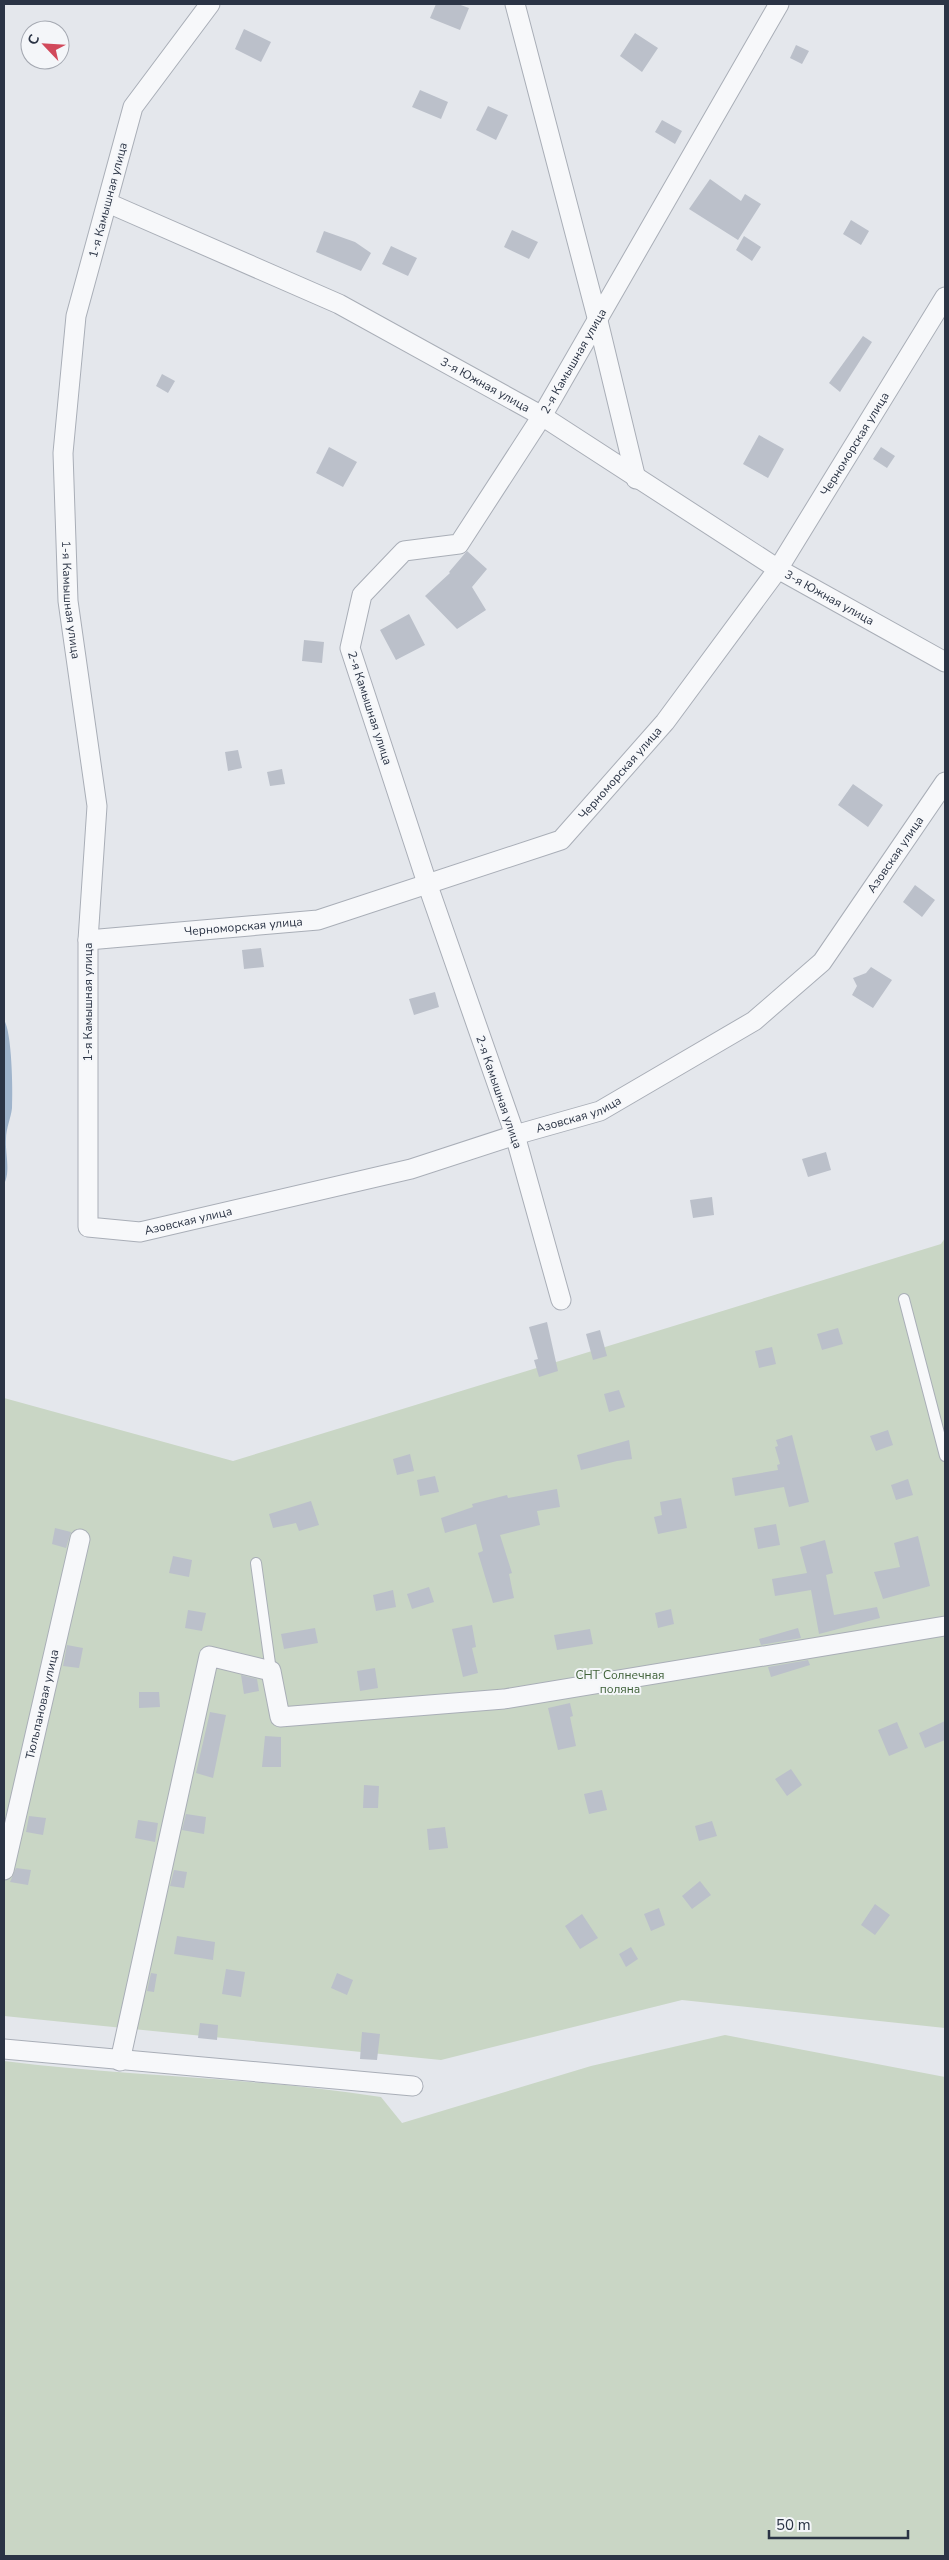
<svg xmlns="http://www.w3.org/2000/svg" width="949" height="2560" viewBox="0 0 949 2560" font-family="'Nunito Sans',sans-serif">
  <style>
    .green { fill: #c9d6c5 }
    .water { fill: #9fb4cc }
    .building { fill: #bbc0ca }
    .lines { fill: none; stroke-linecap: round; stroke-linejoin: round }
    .lane-casing { stroke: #a9aeb7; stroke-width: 12 }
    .street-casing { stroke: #a9aeb7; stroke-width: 21 }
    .lane { stroke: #f7f8fa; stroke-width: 10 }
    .street { stroke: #f7f8fa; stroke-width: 19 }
    .labels { text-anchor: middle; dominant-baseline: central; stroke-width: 4; stroke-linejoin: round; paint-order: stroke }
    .street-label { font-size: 12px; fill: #2b3445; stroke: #f4f6f9 }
    .park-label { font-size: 12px; fill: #3f6138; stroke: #f4f6f9 }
  </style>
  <rect width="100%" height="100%" fill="#e4e7ec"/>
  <path class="green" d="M945 1238V2028L682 2000 441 2060 4 2016V1398L233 1461 941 1244Z
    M725 2035 945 2077V2556H4V2061C129 2077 256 2077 381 2097L402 2123 591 2066Z"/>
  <path class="water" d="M4 1020C12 1032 13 1091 12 1108 11 1118 6 1128 6 1139 5 1153 11 1172 4 1184Z"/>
  <path class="building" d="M436 4H458L469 8 460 30 430 18Z
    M244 29 271 42 261 62 235 49Z
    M635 33 658 48 642 72 620 56Z
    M796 45 809 51 802 64 790 58Z
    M420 90 448 102 441 119 412 107Z
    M488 106 508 115 496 140 476 130Z
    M662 120 682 131 675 144 655 132Z
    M710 179 741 201 745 194 761 204 738 240 689 209Z
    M851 220 869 231 861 245 843 234Z
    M512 230 538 242 529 259 504 247Z
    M324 231 355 242 371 253 361 271 316 252Z
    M744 236 761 247 752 261 736 250Z
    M391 246 417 258 408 276 382 264Z
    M863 336 872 342 840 392 829 383Z
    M162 374 175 381 168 393 156 386Z
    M759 435 784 449 768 478 743 464Z
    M329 447 357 462 343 487 316 473Z
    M881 447 895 456 887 468 873 459Z
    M467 551 487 569 472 587 486 610 457 629 425 596 450 573 449 572Z
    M409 614 425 645 396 660 380 630Z
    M304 640 324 642 322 663 302 661Z
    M238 750 242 768 228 771 225 752Z
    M282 769 285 784 270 786 267 772Z
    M853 784 883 805 868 827 838 805Z
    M915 885 935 900 922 917 903 902Z
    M261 948 264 967 244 969 242 950Z
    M871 967 892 980 873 1008 852 995 857 986 853 978 866 973Z
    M435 992 439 1007 414 1015 409 999Z
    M826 1152 831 1170 808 1177 802 1159Z
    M712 1197 714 1215 693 1218 690 1200Z
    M547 1322 558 1371 539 1377 534 1360 538 1359 529 1327Z
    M838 1328 843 1344 822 1350 817 1334Z
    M600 1330 607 1356 593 1360 586 1334Z
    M772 1347 776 1364 759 1368 755 1351Z
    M619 1390 625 1407 609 1412 604 1394Z
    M888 1430 893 1445 876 1451 870 1436Z
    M792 1435 809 1502 789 1507 784 1487 735 1496 732 1478 778 1470 777 1465 780 1464 775 1447 778 1446 776 1440Z
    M629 1440 632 1459 617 1461 581 1470 577 1455Z
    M410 1454 414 1471 397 1475 393 1459Z
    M435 1476 439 1492 420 1496 417 1480Z
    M908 1479 913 1495 896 1500 891 1485Z
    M557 1489 560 1507 537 1511 540 1525 500 1535 512 1573 509 1574 514 1598 493 1603 478 1553 483 1551 476 1524 445 1533 441 1518 473 1507 472 1504 507 1495 508 1498Z
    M681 1498 687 1528 658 1534 654 1517 662 1515 660 1502Z
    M311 1501 319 1525 299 1531 296 1523 273 1528 269 1514Z
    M776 1524 780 1545 758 1549 754 1528Z
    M55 1528 71 1532 66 1548 52 1544Z
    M918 1536 930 1586 883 1599 874 1572 900 1567 894 1543Z
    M825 1540 833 1573 826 1575 834 1615 877 1607 880 1618 819 1634 811 1590 775 1596 772 1579 807 1573 800 1547Z
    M173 1556 192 1560 189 1577 169 1573Z
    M429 1587 434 1602 412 1609 407 1594Z
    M393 1590 396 1607 376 1611 373 1595Z
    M671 1609 674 1624 658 1628 655 1613Z
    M188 1610 206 1613 202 1631 185 1628Z
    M472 1625 476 1647 472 1648 478 1673 463 1677 452 1629Z
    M315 1628 318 1643 284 1649 281 1634Z
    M798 1628 801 1638 761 1645 759 1639Z
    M590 1629 593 1644 557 1650 554 1635Z
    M67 1645 83 1648 79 1668 63 1666Z
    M808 1660 810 1665 771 1677 768 1667Z
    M375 1668 378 1688 360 1691 357 1671Z
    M241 1675 257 1679 259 1691 244 1694Z
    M139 1692H159L160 1707 139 1708Z
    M570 1703 573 1716 570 1717 576 1746 558 1750 548 1708Z
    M210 1712 226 1715 213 1778 196 1773Z
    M945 1721V1740L925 1748 919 1733Z
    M897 1722 908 1748 889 1756 878 1730Z
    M265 1736 281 1737V1767H262Z
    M791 1769 802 1785 787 1796 775 1779Z
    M364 1785 379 1786 378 1808H363Z
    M602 1790 607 1810 589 1814 584 1794Z
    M186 1814 206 1817 204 1834 182 1830Z
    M29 1816 46 1818 43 1835 26 1832Z
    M138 1820 158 1823 155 1842 135 1838Z
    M712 1821 717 1836 699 1841 695 1826Z
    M445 1827 448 1848 429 1850 427 1829Z
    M16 1868 31 1870 28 1885 10 1882Z
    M174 1870 187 1872 184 1888 170 1886Z
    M700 1881 711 1895 692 1909 682 1896Z
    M875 1904 890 1915 875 1935 861 1925Z
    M659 1908 665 1925 651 1931 644 1914Z
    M582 1914 598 1938 580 1949 565 1926Z
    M177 1936 215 1942 213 1960 174 1954Z
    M631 1947 638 1959 626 1967 619 1954Z
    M226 1969 245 1972 241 1997 222 1994Z
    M151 1973 157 1974 154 1992 147 1991Z
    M337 1973 353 1980 347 1995 331 1988Z
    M200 2023 218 2025 217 2040 198 2038Z
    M362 2032 380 2034 377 2060 360 2059Z"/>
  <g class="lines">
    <defs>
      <path id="lane" d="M904 1299 945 1456
        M256 1563 271 1671"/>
      <g id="street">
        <path id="s1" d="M210 4 133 107 76 316 63 453 68 601 97 806 88 940V1227L140 1232 411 1169 515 1135 600 1111 754 1021 822 962 945 782"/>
        <path d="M515 4 598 321 636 479"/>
        <path id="s2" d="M108 203 339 304 542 416 778 569 945 662"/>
        <path id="s3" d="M88 940 318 920 561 840 665 722 778 569 945 297"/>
        <path id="s4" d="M561 1300 515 1135 427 883 350 648 362 595 404 551 459 544 542 416 779 4"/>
        <path id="s5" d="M4 1870 80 1539"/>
        <path d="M4 2049 413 2086"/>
        <path d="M120 2061 209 1656 271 1671 280 1717 504 1699 945 1626"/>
      </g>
    </defs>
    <use href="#lane" class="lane-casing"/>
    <use href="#street" class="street-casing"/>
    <use href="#lane" class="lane"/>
    <use href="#street" class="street"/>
  </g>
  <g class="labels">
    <g class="street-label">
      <text transform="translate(108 200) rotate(-75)">1-я Камышная улица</text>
      <text stroke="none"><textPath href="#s4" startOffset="1072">2-я Камышная улица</textPath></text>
      <text stroke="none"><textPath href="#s2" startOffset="419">3-я Южная улица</textPath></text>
      <text stroke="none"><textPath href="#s3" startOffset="981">Черноморская улица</textPath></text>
      <text stroke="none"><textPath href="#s2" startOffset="824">3-я Южная улица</textPath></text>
      <text stroke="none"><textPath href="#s1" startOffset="630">1-я Камышная улица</textPath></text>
      <text transform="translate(370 708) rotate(72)">2-я Камышная улица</text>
      <text stroke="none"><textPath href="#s3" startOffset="576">Черноморская улица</textPath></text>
      <text stroke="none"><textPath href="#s1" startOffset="2186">Азовская улица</textPath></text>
      <text stroke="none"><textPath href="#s3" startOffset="156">Черноморская улица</textPath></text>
      <text transform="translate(88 1002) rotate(-90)">1-я Камышная улица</text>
      <text transform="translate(499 1092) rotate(71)">2-я Камышная улица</text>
      <text stroke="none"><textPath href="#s1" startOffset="1766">Азовская улица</textPath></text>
      <text stroke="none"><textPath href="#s1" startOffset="1361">Азовская улица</textPath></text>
      <text stroke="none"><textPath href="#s5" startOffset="170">Тюльпановая улица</textPath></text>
    </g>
    <g class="park-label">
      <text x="620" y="1675">СНТ Солнечная<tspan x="620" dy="14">поляна</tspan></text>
    </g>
  </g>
  <rect width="949" height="2560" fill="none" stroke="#2b3445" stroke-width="10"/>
  <g transform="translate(45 45) rotate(295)"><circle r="24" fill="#f4f6f9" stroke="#a4a8b1"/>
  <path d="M0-4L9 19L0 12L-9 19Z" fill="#d1495b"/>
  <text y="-8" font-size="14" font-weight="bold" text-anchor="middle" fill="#2b3445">С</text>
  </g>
  <path d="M769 2530v8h139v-8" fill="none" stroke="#2b3445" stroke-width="2.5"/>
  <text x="776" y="2530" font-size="15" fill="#2b3445" stroke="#f4f6f9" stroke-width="4" paint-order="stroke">50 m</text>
</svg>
